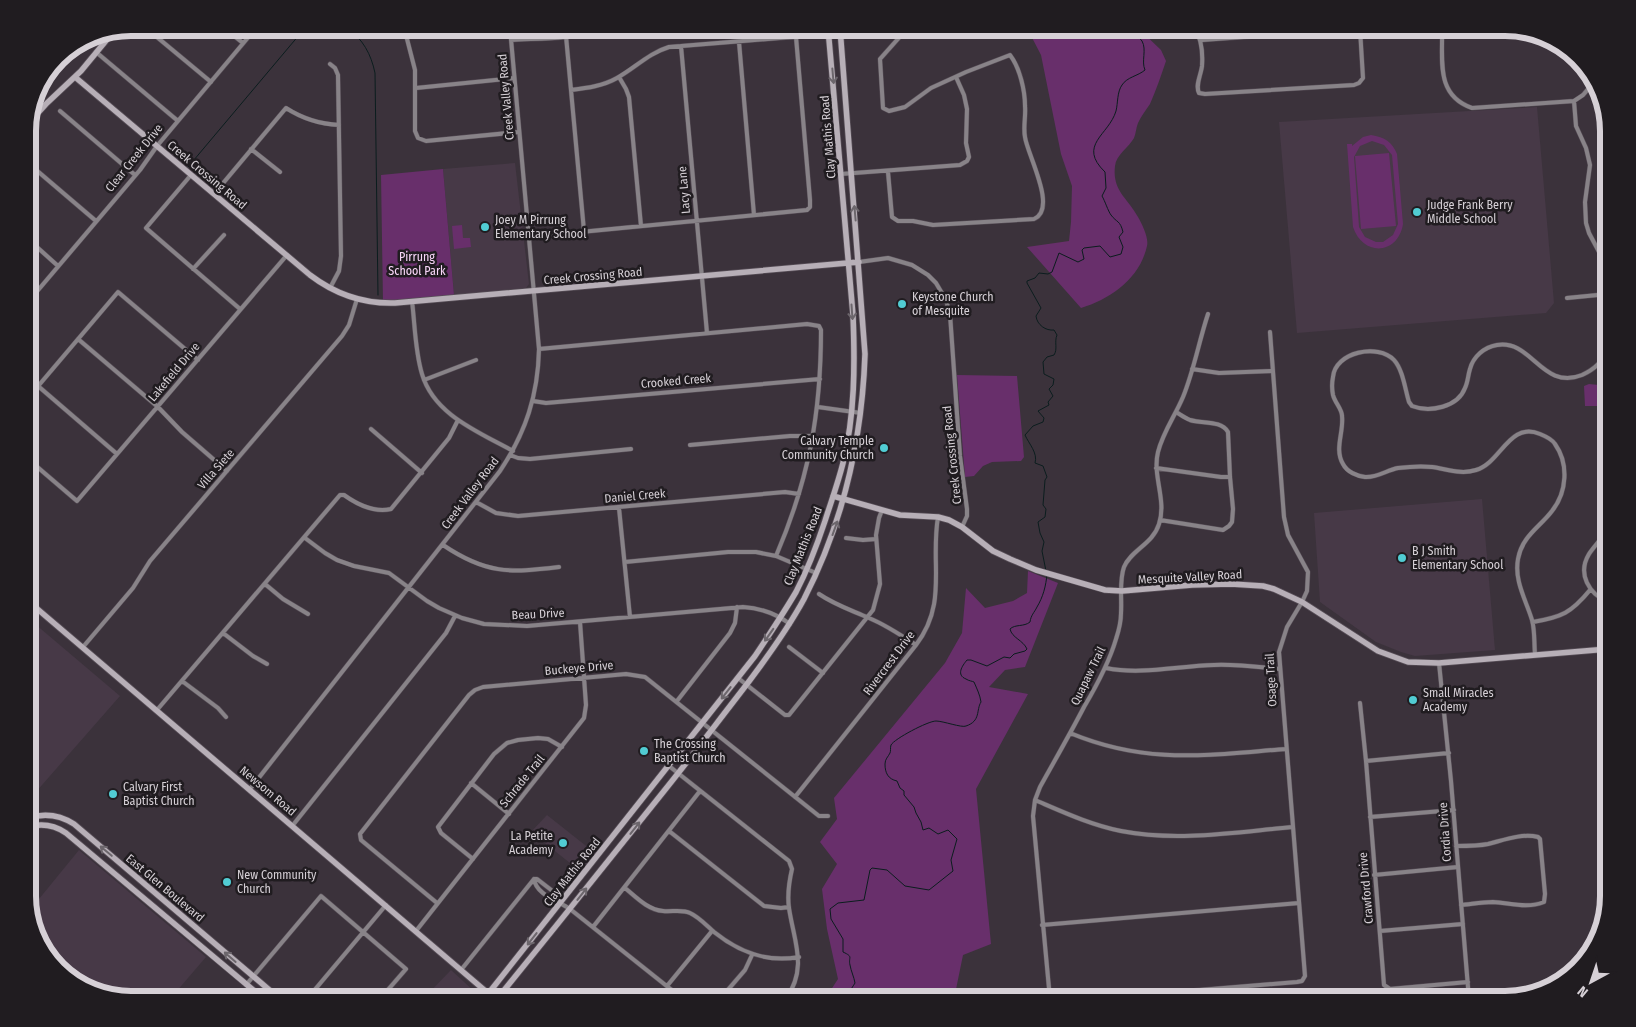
<svg xmlns="http://www.w3.org/2000/svg" width="1636" height="1027" viewBox="0 0 1636 1027" font-family="'Fira Sans Condensed',sans-serif">
  <style>
    .built { fill: #473947 }
    .green { fill: #682f6b; fill-rule: evenodd }
    .lines { fill: none; stroke-linecap: round; stroke-linejoin: round }
    .stream { stroke: #0b1d1e; stroke-width: 1 }
    .street-casing { stroke: #574e57; stroke-width: 5 }
    .secondary-casing { stroke: #574e57; stroke-width: 7 }
    .street { stroke: #888388; stroke-width: 4 }
    .secondary { stroke: #b7afb7; stroke-width: 5.5 }
    .oneway { stroke: #6c666c }
    .poi-dot { fill: #51ccd3; stroke: #201c20; stroke-width: 2 }
    .labels { text-anchor: middle; dominant-baseline: central; stroke-width: 5; stroke-linejoin: round; paint-order: stroke }
    .street-label { font-size: 12px; fill: #d6d0d6; stroke: #201c20 }
    .poi-label { font-size: 12px; fill: #d6d0d6; stroke: #201c20; text-anchor: start }
    .park-label { font-size: 12px; fill: #fad7fa; stroke: #201c20 }
    .rim { fill: none; stroke: #d6d0d6; stroke-width: 6 }
  </style>
  <rect width="100%" height="100%" fill="#3b323b"/>
  <path class="built" d="M1537 107 1554 303 1546 313 1297 333 1279 122Z
    M515 163 529 284 526 288 454 295 443 169Z
    M1482 499 1495 650 1415 656 1401 652 1376 642 1320 602 1314 513Z
    M28 618 120 696 28 801Z
    M547 815 595 853 580 871 531 832Z
    M79 850 206 957 170 999H132L74 982 42 948 30 910Z
    M451 970 475 992 473 999H423Z"/>
  <path class="green" d="M1027 28H1138L1161 50 1166 61C1161 76 1156 90 1150 104 1146 110 1141 116 1138 123 1136 128 1136 133 1134 138 1129 147 1116 155 1115 166 1112 191 1128 198 1138 217 1142 224 1149 238 1147 246 1140 278 1111 299 1081 308L1027 247 1069 241 1071 222 1072 186 1061 154 1041 55Z
    M1371 135C1385 137 1392 142 1397 154L1403 224C1398 255 1363 257 1353 227L1347 144H1352V146L1363 137ZM1372 141 1384 145 1392 155 1398 224 1393 235 1383 242H1376L1365 237 1359 227 1354 157 1360 146Z
    M1389 153 1396 226 1361 229 1355 156Z
    M443 169 454 295 383 302 381 175Z
    M462 225 463 238H470L471 247 454 249 452 226Z
    M957 375 1017 376 1024 457 1021 461 992 462 983 466 974 476 965 477Z
    M1589 384 1599 385V406H1585L1584 386Z
    M1028 571 1058 583 1025 667 1005 670 989 687 1028 694 976 789 991 944 963 955 954 999H825L838 979 827 929 822 889 837 864 820 842 837 819 834 798 945 663 962 633 966 588 985 608 1013 601 1027 593Z"/>
  <g class="lines">
    <path class="stream" d="M343 28 346 34
      M347 28C363 39 371 54 375 73L378 295
      M290 32 302 28
      M188 167 305 28
      M1046 571 1042 551 1044 542 1040 533 1038 522 1045 517 1046 509 1043 505 1045 480 1047 477 1043 466 1035 463C1038 453 1029 444 1025 435L1033 426 1043 422 1044 418 1038 411 1049 405 1048 402 1053 396 1049 389 1053 385 1054 379 1044 374 1043 362 1047 357 1054 355C1058 349 1054 342 1057 335L1054 330C1046 331 1037 325 1036 316L1041 308 1027 283V281L1035 278 1039 273 1048 274 1052 272 1059 253 1078 262 1084 259 1082 250 1084 248 1100 246 1110 257 1121 254 1123 247 1119 237 1123 232C1120 220 1117 223 1111 215 1108 211 1105 201 1102 196L1106 188 1105 172C1077 145 1109 135 1116 111 1118 103 1117 92 1122 85 1127 77 1138 76 1145 70 1141 61 1147 50 1142 41 1137 33 1126 37 1119 34 1115 33 1111 30 1108 28
      M839 999C847 996 850 991 855 983 854 977 851 971 850 965 848 957 854 957 843 952V939L831 919 830 909 838 903 864 900 870 870 872 868 887 870 905 886 929 890 953 871 951 860 957 839 948 830 938 834 929 828 923 830 921 822 916 813 914 807 904 795V791L900 788 897 781C888 779 885 773 885 764 885 759 888 757 890 753 891 751 890 748 891 745 894 739 928 721 936 721 943 721 962 728 966 726 981 721 976 710 981 702 980 695 977 689 974 682 972 681 969 681 966 679 956 675 962 666 967 660H971L987 666 1004 657 1010 658 1014 654 1025 651 1027 649C1023 640 1012 638 1010 629 1015 624 1024 627 1030 622 1031 615 1034 613 1037 607 1043 597 1046 586 1047 574"/>
    <defs>
      <path id="street" d="M146 28 211 82
        M224 28 243 43
        M445 28 410 30 406 35 415 70V131L418 138 426 141 519 132
        M1195 28C1202 40 1203 52 1202 66 1201 75 1195 85 1199 93L1205 94 1354 85 1359 83 1363 78 1360 29
        M1442 28C1443 60 1435 95 1472 108L1574 101 1583 95 1595 81
        M566 36 584 231
        M511 40C534 38 574 41 593 28
        M1202 40 1373 28
        M739 42 754 215
        M681 46 707 333
        M96 52 178 121
        M330 64 335 68 338 75 341 256 339 271 330 288
        M619 77 626 89 629 97 641 226
        M416 88 514 78
        M571 90C587 88 603 86 617 78 635 68 649 53 669 47L841 33
        M1574 101 1576 126 1586 148 1590 165 1585 202 1586 223 1589 233 1606 265 1608 282
        M60 111 135 175
        M251 149 280 172
        M28 163 96 221
        M888 172 892 217 898 221H913L933 225 1034 219C1058 209 1027 154 1025 137 1023 127 1026 116 1025 106 1025 91 1020 68 1010 55L966 72 931 88 905 107 889 111 883 108 880 59 905 31 911 28
        M841 174 960 165 967 161 969 157 966 143 967 109 964 95 956 77
        M191 175 146 228 240 309
        M214 194 286 108C303 119 319 124 339 125
        M529 237 807 210 810 207V200L796 37
        M28 239 58 266
        M859 262 888 258 912 265 928 275 936 283 946 300 950 314 960 456 967 509V516L962 527
        M193 269 224 235
        M1567 298 1608 294
        M412 301C415 325 415 351 422 374 434 415 479 432 513 451
        M28 302 140 170 157 146 256 28
        M78 339 158 407 182 432 227 471
        M539 349 807 324 819 326 821 330C821 413 809 479 776 556
        M1601 363 1608 370
        M1192 369 1219 373 1273 371
        M424 380 476 360
        M38 386 117 454
        M28 398 118 292 198 360
        M533 401 546 403 820 379
        M818 407 861 413
        M371 429 422 473
        M690 445 790 436H814
        M510 455 518 458 530 459 631 449
        M28 459 77 501 287 255
        M1156 468 1221 477H1230
        M476 502 496 513 518 516 785 492 799 494
        M619 508 630 617
        M1160 520 1223 530 1229 526 1232 522 1233 509 1230 477 1228 432C1221 420 1203 424 1190 420 1185 418 1181 415 1176 412
        M1608 528C1603 538 1595 545 1589 554 1577 574 1589 594 1608 602
        M305 538 325 553 337 560 354 566 389 573 427 601 439 608 462 618 484 624 527 626 743 607C761 608 775 613 790 624
        M846 538 863 540 876 539
        M443 545C486 574 509 573 559 567
        M625 562 728 552H756L776 556 816 573
        M265 584 283 599 308 614
        M819 594C835 605 851 610 869 618 886 625 901 635 916 645
        M1533 622C1562 617 1571 613 1590 590
        M223 633 253 656 267 664
        M83 647 133 588 150 561 342 336 349 325 357 299
        M789 647 823 673
        M1535 654C1534 643 1535 631 1532 620 1526 600 1514 581 1518 559 1522 536 1540 527 1552 511 1567 492 1569 464 1555 444 1552 439 1545 436 1540 434 1509 421 1501 463 1476 470 1461 475 1447 469 1432 467 1423 466 1406 467 1398 468 1387 470 1377 478 1365 477 1357 476 1347 472 1343 464 1334 449 1344 432 1342 416 1342 409 1335 403 1333 395 1332 390 1332 382 1333 377 1335 352 1378 343 1394 360 1403 370 1405 389 1409 402L1412 406C1430 413 1458 407 1465 388 1468 382 1468 375 1470 369 1473 357 1484 347 1497 345 1532 339 1542 391 1582 375 1595 369 1602 362 1608 349
        M1439 663 1451 781 1469 999
        M1106 668C1141 675 1178 666 1214 665 1236 664 1258 667 1279 669
        M738 678 785 715H789L873 610 880 584 876 535 879 518 882 510
        M182 681 218 708 226 717
        M677 701 730 633 735 623 737 607
        M1360 703 1366 761 1384 985 1390 989 1468 982
        M157 710 340 495H344C358 505 374 513 391 509L449 438 458 420
        M1070 733C1147 765 1206 755 1286 749
        M1366 761 1449 753
        M669 766 789 861 792 869C789 882 787 894 789 908 794 942 808 967 786 999
        M471 783 509 814
        M250 789 500 471C526 432 538 395 539 349L510 28
        M795 797 916 645C948 603 930 564 938 517
        M1035 800C1063 812 1091 825 1121 831 1178 842 1236 832 1292 827
        M1370 817 1454 810
        M293 825 446 633 455 616
        M669 831 764 906 781 908 789 907
        M1456 846C1467 846 1478 846 1488 844 1504 840 1522 833 1538 837L1540 839 1545 894 1544 902C1527 909 1510 903 1493 902 1482 902 1472 904 1461 905
        M473 859 441 833 438 827 494 754 507 743 518 740 538 738 548 739 562 747
        M1374 875 1458 867
        M534 879C536 895 559 901 570 909L683 999
        M534 879H537L559 896 561 902
        M625 888C636 897 648 910 663 911 672 912 682 909 690 913 699 917 707 926 714 932 739 952 766 963 799 957
        M437 903 361 840 360 834 469 695 475 690 483 687 626 674 645 677 819 816H828
        M1042 925 1299 903
        M593 927 700 791
        M416 931 584 718 586 705 580 622
        M1380 931 1463 924
        M461 970 534 879
        M246 985 321 896 406 969 380 999
        M667 986 712 931
        M307 999 386 905
        M720 999 745 970 752 955
        M1050 999 1033 816 1035 800 1040 787C1055 760 1070 734 1084 707 1097 685 1109 663 1116 639 1119 630 1121 621 1121 613 1122 598 1119 581 1124 567 1131 550 1153 544 1159 524 1167 500 1152 476 1158 452 1163 432 1175 416 1183 397 1194 370 1199 341 1208 314
        M1091 999 1297 982 1302 981 1305 976 1279 652 1287 627 1302 602 1307 591 1308 572 1288 535 1284 517 1270 332"/>
      <path id="secondary" d="M1559 44 1564 47
        M75 77 310 275C335 294 364 304 395 303L859 262
        M28 124 47 103 81 71 114 31
        M833 496 900 515 938 517 949 520 962 527 993 551 1010 559 1036 570 1105 590 1122 591 1192 585 1231 584 1263 586 1274 589 1302 602 1378 651 1408 662 1439 663 1608 649
        M28 601 489 994 492 999
        M28 818C44 813 60 815 74 824L280 999
        M28 827C42 823 54 825 66 833L264 999
        M484 999 755 656C769 635 783 614 796 592 808 569 817 545 825 521 831 502 838 483 843 463 855 415 855 364 853 315L828 28
        M497 999C553 930 609 860 664 791 689 760 713 728 737 697 761 666 785 634 804 599 844 521 862 441 865 354L840 28"/>
    </defs>
    <use href="#street" class="street-casing"/>
    <use href="#secondary" class="secondary-casing"/>
    <use href="#street" class="street"/>
    <use href="#secondary" class="secondary"/>
  </g>
  <defs><path id="oneway-shaft" d="M-6 0H5M1.5-3L5.5 0L1.5 3" fill="none" stroke-width="1.6" stroke-linecap="round" stroke-linejoin="round" transform="scale(1.25)"/></defs>
  <g class="oneway">
    <use href="#oneway-shaft" transform="translate(833 76) rotate(85)"/>
    <use href="#oneway-shaft" transform="translate(855 213) rotate(-95)"/>
    <use href="#oneway-shaft" transform="translate(852 312) rotate(86)"/>
    <use href="#oneway-shaft" transform="translate(835 528) rotate(-70)"/>
    <use href="#oneway-shaft" transform="translate(769 635) rotate(125)"/>
    <use href="#oneway-shaft" transform="translate(726 693) rotate(128)"/>
    <use href="#oneway-shaft" transform="translate(635 828) rotate(-52)"/>
    <use href="#oneway-shaft" transform="translate(106 851) rotate(-140)"/>
    <use href="#oneway-shaft" transform="translate(582 894) rotate(-52)"/>
    <use href="#oneway-shaft" transform="translate(532 939) rotate(128)"/>
    <use href="#oneway-shaft" transform="translate(230 957) rotate(-139)"/>
  </g>
  <g class="poi-dot">
    <circle cx="1417" cy="212" r="5"/>
    <circle cx="485" cy="227" r="5"/>
    <circle cx="902" cy="304" r="5"/>
    <circle cx="884" cy="448" r="5"/>
    <circle cx="1402" cy="558" r="5"/>
    <circle cx="1413" cy="700" r="5"/>
    <circle cx="644" cy="751" r="5"/>
    <circle cx="113" cy="794" r="5"/>
    <circle cx="563" cy="843" r="5"/>
    <circle cx="227" cy="882" r="5"/>
  </g>
  <g class="labels">
    <g class="street-label">
      <text transform="translate(506 97) rotate(-95)">Creek Valley Road</text>
      <text transform="translate(828 137) rotate(-95)">Clay Mathis Road</text>
      <text transform="translate(134 158) rotate(-51)">Clear Creek Drive</text>
      <text transform="translate(207 175) rotate(40)">Creek Crossing Road</text>
      <text transform="translate(684 190) rotate(-95)">Lacy Lane</text>
      <text transform="translate(593 276) rotate(-5)">Creek Crossing Road</text>
      <text transform="translate(174 372) rotate(-50)">Lakefield Drive</text>
      <text transform="translate(676 381) rotate(-5)">Crooked Creek</text>
      <text transform="translate(952 455) rotate(-96)">Creek Crossing Road</text>
      <text transform="translate(216 469) rotate(-49)">Villa Siete</text>
      <text transform="translate(470 493) rotate(-53)">Creek Valley Road</text>
      <text transform="translate(635 496) rotate(-5)">Daniel Creek</text>
      <text transform="translate(803 546) rotate(-68)">Clay Mathis Road</text>
      <text transform="translate(1190 577) rotate(-3)">Mesquite Valley Road</text>
      <text transform="translate(538 614) rotate(-3)">Beau Drive</text>
      <text transform="translate(889 663) rotate(-53)">Rivercrest Drive</text>
      <text transform="translate(579 668) rotate(-5)">Buckeye Drive</text>
      <text transform="translate(1088 676) rotate(-64)">Quapaw Trail</text>
      <text transform="translate(1271 680) rotate(-93)">Osage Trail</text>
      <text transform="translate(522 781) rotate(-51)">Schrade Trail</text>
      <text transform="translate(268 791) rotate(40)">Newsom Road</text>
      <text transform="translate(1445 832) rotate(-94)">Cordia Drive</text>
      <text transform="translate(572 872) rotate(-52)">Clay Mathis Road</text>
      <text transform="translate(165 888) rotate(40)">East Glen Boulevard</text>
      <text transform="translate(1366 888) rotate(-95)">Crawford Drive</text>
    </g>
    <g class="poi-label">
      <text x="1427" y="205">Judge Frank Berry<tspan x="1427" dy="14">Middle School</tspan></text>
      <text x="495" y="220">Joey M Pirrung<tspan x="495" dy="14">Elementary School</tspan></text>
      <text x="912" y="297">Keystone Church<tspan x="912" dy="14">of Mesquite</tspan></text>
      <text x="874" y="441" text-anchor="end">Calvary Temple<tspan x="874" dy="14">Community Church</tspan></text>
      <text x="1412" y="551">B J Smith<tspan x="1412" dy="14">Elementary School</tspan></text>
      <text x="1423" y="693">Small Miracles<tspan x="1423" dy="14">Academy</tspan></text>
      <text x="654" y="744">The Crossing<tspan x="654" dy="14">Baptist Church</tspan></text>
      <text x="123" y="787">Calvary First<tspan x="123" dy="14">Baptist Church</tspan></text>
      <text x="553" y="836" text-anchor="end">La Petite<tspan x="553" dy="14">Academy</tspan></text>
      <text x="237" y="875">New Community<tspan x="237" dy="14">Church</tspan></text>
    </g>
    <g class="park-label">
      <text x="417" y="257">Pirrung<tspan x="417" dy="14">School Park</tspan></text>
    </g>
  </g>
  <path d="M0 0H1636V1027H0ZM131 36H1505A95 95 0 0 1 1600 131V896A95 95 0 0 1 1505 991H131A95 95 0 0 1 36 896V131A95 95 0 0 1 131 36Z" fill="#201c20" fill-rule="evenodd"/>
  <path class="rim" d="M131 36H1505A95 95 0 0 1 1600 131V896A95 95 0 0 1 1505 991H131A95 95 0 0 1 36 896V131A95 95 0 0 1 131 36Z"/>
  <g transform="translate(1591 982) rotate(220)" stroke="#201c20" stroke-width="4" paint-order="stroke">
  <path d="M0-4L9 19L0 12L-9 19Z" fill="#d6d0d6"/>
  <text y="-8" font-size="14" font-weight="bold" text-anchor="middle" fill="#d6d0d6">N</text>
  </g>
</svg>
